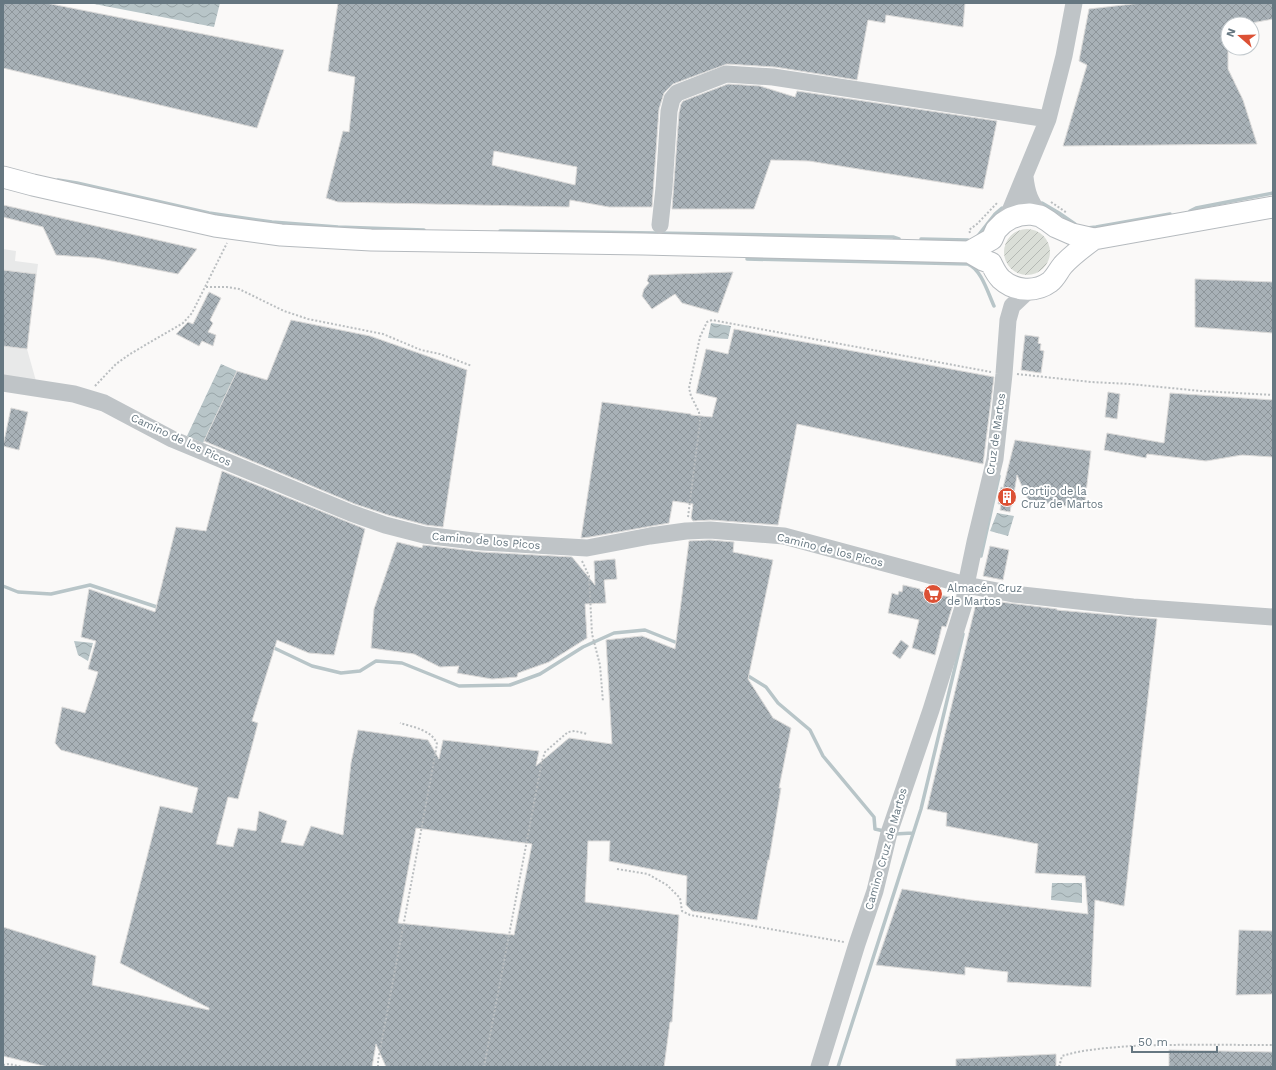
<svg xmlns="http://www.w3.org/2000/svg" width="1276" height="1070" viewBox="0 0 1276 1070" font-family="'Work Sans',sans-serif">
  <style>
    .built { fill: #e8e9e9 }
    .garden { fill: url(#garden-furrows) }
    .water { fill: url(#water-waves) }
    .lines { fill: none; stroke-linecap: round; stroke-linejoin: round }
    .stream { stroke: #b8c5c8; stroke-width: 3.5 }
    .building { fill: url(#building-cross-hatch); stroke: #dcdbda; fill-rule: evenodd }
    .major-casing { stroke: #b5babe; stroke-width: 23 }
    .path { stroke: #babec0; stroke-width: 2; stroke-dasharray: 2 2; stroke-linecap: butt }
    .minor { stroke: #bfc4c7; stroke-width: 17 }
    .major { stroke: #fff; stroke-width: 21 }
    .labels { text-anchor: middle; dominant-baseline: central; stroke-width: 4; stroke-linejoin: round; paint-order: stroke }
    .street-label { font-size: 11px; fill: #667781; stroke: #fff }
    .poi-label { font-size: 11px; fill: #667781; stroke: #fff; text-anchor: start }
  </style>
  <defs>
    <pattern id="garden-furrows" width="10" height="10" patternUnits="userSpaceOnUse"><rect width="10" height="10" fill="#daded7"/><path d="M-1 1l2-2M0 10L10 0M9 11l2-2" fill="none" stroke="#b5b9b4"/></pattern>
    <pattern id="water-waves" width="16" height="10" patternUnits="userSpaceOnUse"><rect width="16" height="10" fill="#b8c5c8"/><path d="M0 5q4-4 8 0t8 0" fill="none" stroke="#99a5a8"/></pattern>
    <pattern id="building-cross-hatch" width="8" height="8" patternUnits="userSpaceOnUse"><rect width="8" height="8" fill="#a8b1b7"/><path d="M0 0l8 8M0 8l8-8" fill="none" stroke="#8d959a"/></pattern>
  </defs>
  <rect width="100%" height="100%" fill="#faf9f8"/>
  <path class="built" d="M3 249 16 251 15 261 38 264 27 349 36 381 3 377Z"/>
  <path class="garden" d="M1004 252a23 23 0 1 1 46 0a23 23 0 1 1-46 0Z"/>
  <path class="water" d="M89 3H220L214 27Z
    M711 323 731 326 728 339 708 338Z
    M221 364 237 371 203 443 187 436Z
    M997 513 1014 516 1008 536 990 531Z
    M74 641 93 643 88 661 78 655Z
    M1052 883H1082V903L1051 900Z"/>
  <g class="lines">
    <path class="stream" d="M58 180 77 183 209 213 272 222 338 227 424 230
      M1042 203 1059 213 1075 224
      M1190 211 1196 208 1273 193
      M1087 228 1096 227 1170 214
      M500 231 591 232 893 237 899 239
      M977 237 995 214 1002 208
      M921 239 968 240
      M747 259 968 264C981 269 988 293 994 306
      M981 556 999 476
      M3 586 18 592 51 594 90 585 160 608
      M272 647 312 666 341 673 360 671 376 661 402 663 459 686 510 685 540 674 583 647 614 633 645 630 680 644
      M745 674 766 687 778 703 810 730 823 756 874 817 875 829 884 831
      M894 834 913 833
      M838 1067 921 809 963 634"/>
  </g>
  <path class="building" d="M3 3H46L284 50 257 128 3 68Z
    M338 3H965L963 27 886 15 885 23 868 20 857 80 775 67 727 64 673 84 664 93 659 109 652 207H609L570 200 569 207 338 202 326 198 343 131 349 132 355 77 328 71ZM494 151 577 167 575 185 492 165Z
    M1141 3H1273V19L1246 24H1228V69L1243 100 1257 144 1063 146 1087 65 1079 61 1089 9Z
    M728 84 760 86 795 97 797 91 997 121 983 189 809 161 771 160 754 209H672L679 113 681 104 683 101Z
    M3 205 197 249 178 274 96 258 56 255 43 227 3 217Z
    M3 270 36 274 27 349 3 346Z
    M733 272 718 313 682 303 675 294 652 309 642 296 644 289 649 283 647 281 649 275Z
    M1195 279 1273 282V333L1195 327Z
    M209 292 221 298 210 320 213 323 208 332 216 335 213 346 202 341 199 346 176 334 188 322 193 324Z
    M291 320 370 336 467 370 443 527 426 525 388 515 355 504 204 441 237 371 267 380Z
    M734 329 994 377 983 464 797 424 778 525 711 520 693 521 691 518 693 504 673 501 669 523 590 537 581 538 602 402 691 414V415L712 417 717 398 696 393 706 349 728 354Z
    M1025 335 1039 337 1038 343 1041 344 1040 350 1044 351 1041 373 1021 370Z
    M1108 392 1120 394 1117 419 1105 417Z
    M1170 393 1273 400V457L1242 455 1206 461 1147 454 1146 458 1104 450 1107 433 1164 443Z
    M11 408 28 412 19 450 3 446Z
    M1015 440 1091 451 1084 509 1028 500 1017 475 1012 506H1011L1010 512 1000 510 1001 504H998L1001 487 1003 488Z
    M222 471 365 529 334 655 309 653 277 640 252 721 258 723 238 799 228 797 216 844 233 847 238 828 256 831 259 811 287 821 281 842 303 846 311 826 343 835 351 763 358 730 428 740 439 759 443 740 539 751 536 766 569 738 612 744 606 640 642 636 675 649 689 541 710 540 734 542 733 552 773 560 748 679 773 718 791 728 779 788H781L769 860H768L757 920 692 911 686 905 687 876 609 861 610 841H588L585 902 679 915 672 1022H670L664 1067H386L376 1044 372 1067H48L3 1056V927L96 956 92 985 209 1010V1008L120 963 160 806 192 813 198 788 61 750 55 743 62 707 85 713 98 672 88 669 96 641 81 637 89 589 155 612 176 527 206 531ZM416 828 532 844 514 935 398 923Z
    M397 542 422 548 423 545 481 552 572 557 595 585 594 561 615 559 617 579 604 580 606 603 585 604 587 638 549 662 518 673 517 677 492 679 457 673 459 666 440 667 414 654 371 648 374 609Z
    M990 546 1009 550 1003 580 983 576Z
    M903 585 920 589V591L955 598 946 627 942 626 935 655 912 648 919 620 888 613 892 593 898 595 899 591 902 592Z
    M977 599 1057 609V610L1157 619 1124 906 1095 900 1091 987 1007 982 1008 972 965 967V975L876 965 902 889 971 900 1088 914 1085 876 1035 873 1038 844 946 826 947 813 927 809Z
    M901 640 909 646 900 659 892 653Z
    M1239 930 1273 931V994L1236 995Z
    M1169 1050 1273 1052V1067H1169Z
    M1056 1054V1067H956V1059Z"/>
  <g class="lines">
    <defs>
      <path id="major" d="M3 177 33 185 215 226 281 235 371 240 643 244 969 252 983 260 991 263C994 269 996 274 1001 279 1014 291 1035 293 1050 282 1056 277 1058 271 1063 265 1072 255 1083 247 1094 239
        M969 252 992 239 996 230 1003 223 1011 218 1020 215 1030 214 1040 216 1048 221 1056 227 1072 234 1094 239 1273 207"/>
    </defs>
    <use href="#major" class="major-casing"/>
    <path class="path" d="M1051 202 1067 213
      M970 233 969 230 977 224 998 202
      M206 287H227L239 289 284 311 308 319 383 334 421 350 440 354 472 366
      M1017 374 1091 382 1130 384 1201 391 1273 395
      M95 386 116 364 130 354 183 323 192 313 227 243
      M688 517 700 422 699 412 691 396 689 388 700 337 707 322 712 320 991 372
      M582 561 589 576 592 634 600 665 603 702
      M617 869 648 874 667 885 680 898 682 911 690 915 844 942
      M3 1065 9 1064 23 1067
      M378 1067V1061L424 815 437 744C432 730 413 727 400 723
      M484 1067 542 761 545 752 568 732 575 731 587 734
      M1059 1067 1062 1056C1084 1049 1108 1048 1131 1046 1179 1044 1226 1045 1273 1045"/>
    <path class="minor" d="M1025 177C1027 195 1030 200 1040 216
      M1003 223 1010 211 1048 119 1064 56 1074 3
      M660 225 664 188 669 111 672 99 677 93 726 74 773 77 1048 119
      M3 383 74 394 104 403 172 439 351 513 385 525 424 535 482 542 587 548 650 536 686 531 710 530 784 536 966 585 1013 594 1133 607 1273 617
      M819 1067 857 944 875 891 889 833 931 710 964 604 966 585 975 542 995 459 1004 374 1008 320 1012 306 1030 289"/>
    <use href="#major" class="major"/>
  </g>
  <defs>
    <symbol id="building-disc" viewBox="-11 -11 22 22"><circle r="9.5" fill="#dc5135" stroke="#fff"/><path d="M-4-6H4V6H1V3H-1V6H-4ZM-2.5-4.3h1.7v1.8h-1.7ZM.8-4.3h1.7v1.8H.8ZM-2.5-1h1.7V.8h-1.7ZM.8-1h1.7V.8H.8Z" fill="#fff"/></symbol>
    <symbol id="supermarket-disc" viewBox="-11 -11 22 22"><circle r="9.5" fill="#dc5135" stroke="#fff"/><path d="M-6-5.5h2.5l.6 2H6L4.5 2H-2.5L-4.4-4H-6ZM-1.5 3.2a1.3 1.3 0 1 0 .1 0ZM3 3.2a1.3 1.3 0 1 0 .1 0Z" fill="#fff"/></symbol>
  </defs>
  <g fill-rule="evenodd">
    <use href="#building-disc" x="996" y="486" width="22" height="22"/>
    <use href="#supermarket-disc" x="922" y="583" width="22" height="22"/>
  </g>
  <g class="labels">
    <g class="street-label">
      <text transform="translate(996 434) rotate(-82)">Cruz de Martos</text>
      <text transform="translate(181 440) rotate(25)">Camino de los Picos</text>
      <text transform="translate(486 541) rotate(5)">Camino de los Picos</text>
      <text transform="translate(830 550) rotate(14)">Camino de los Picos</text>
      <text transform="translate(886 849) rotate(-74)">Camino Cruz de Martos</text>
    </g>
    <g class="poi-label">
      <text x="1021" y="491">Cortijo de la<tspan x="1021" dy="13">Cruz de Martos</tspan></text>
      <text x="947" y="588">Almacén Cruz<tspan x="947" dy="13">de Martos</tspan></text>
    </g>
  </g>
  <rect width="1276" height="1070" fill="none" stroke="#667781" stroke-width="8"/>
  <g transform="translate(1240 36) rotate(290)"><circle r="19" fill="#ffffff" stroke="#c2c9cd"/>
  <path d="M0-3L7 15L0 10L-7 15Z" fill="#dc5135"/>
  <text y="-6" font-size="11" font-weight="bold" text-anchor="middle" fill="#667781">N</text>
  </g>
  <path d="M1132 1046v6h85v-6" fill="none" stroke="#667781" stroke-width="2"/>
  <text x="1138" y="1046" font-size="12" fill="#667781" stroke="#ffffff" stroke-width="3" paint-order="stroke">50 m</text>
</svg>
